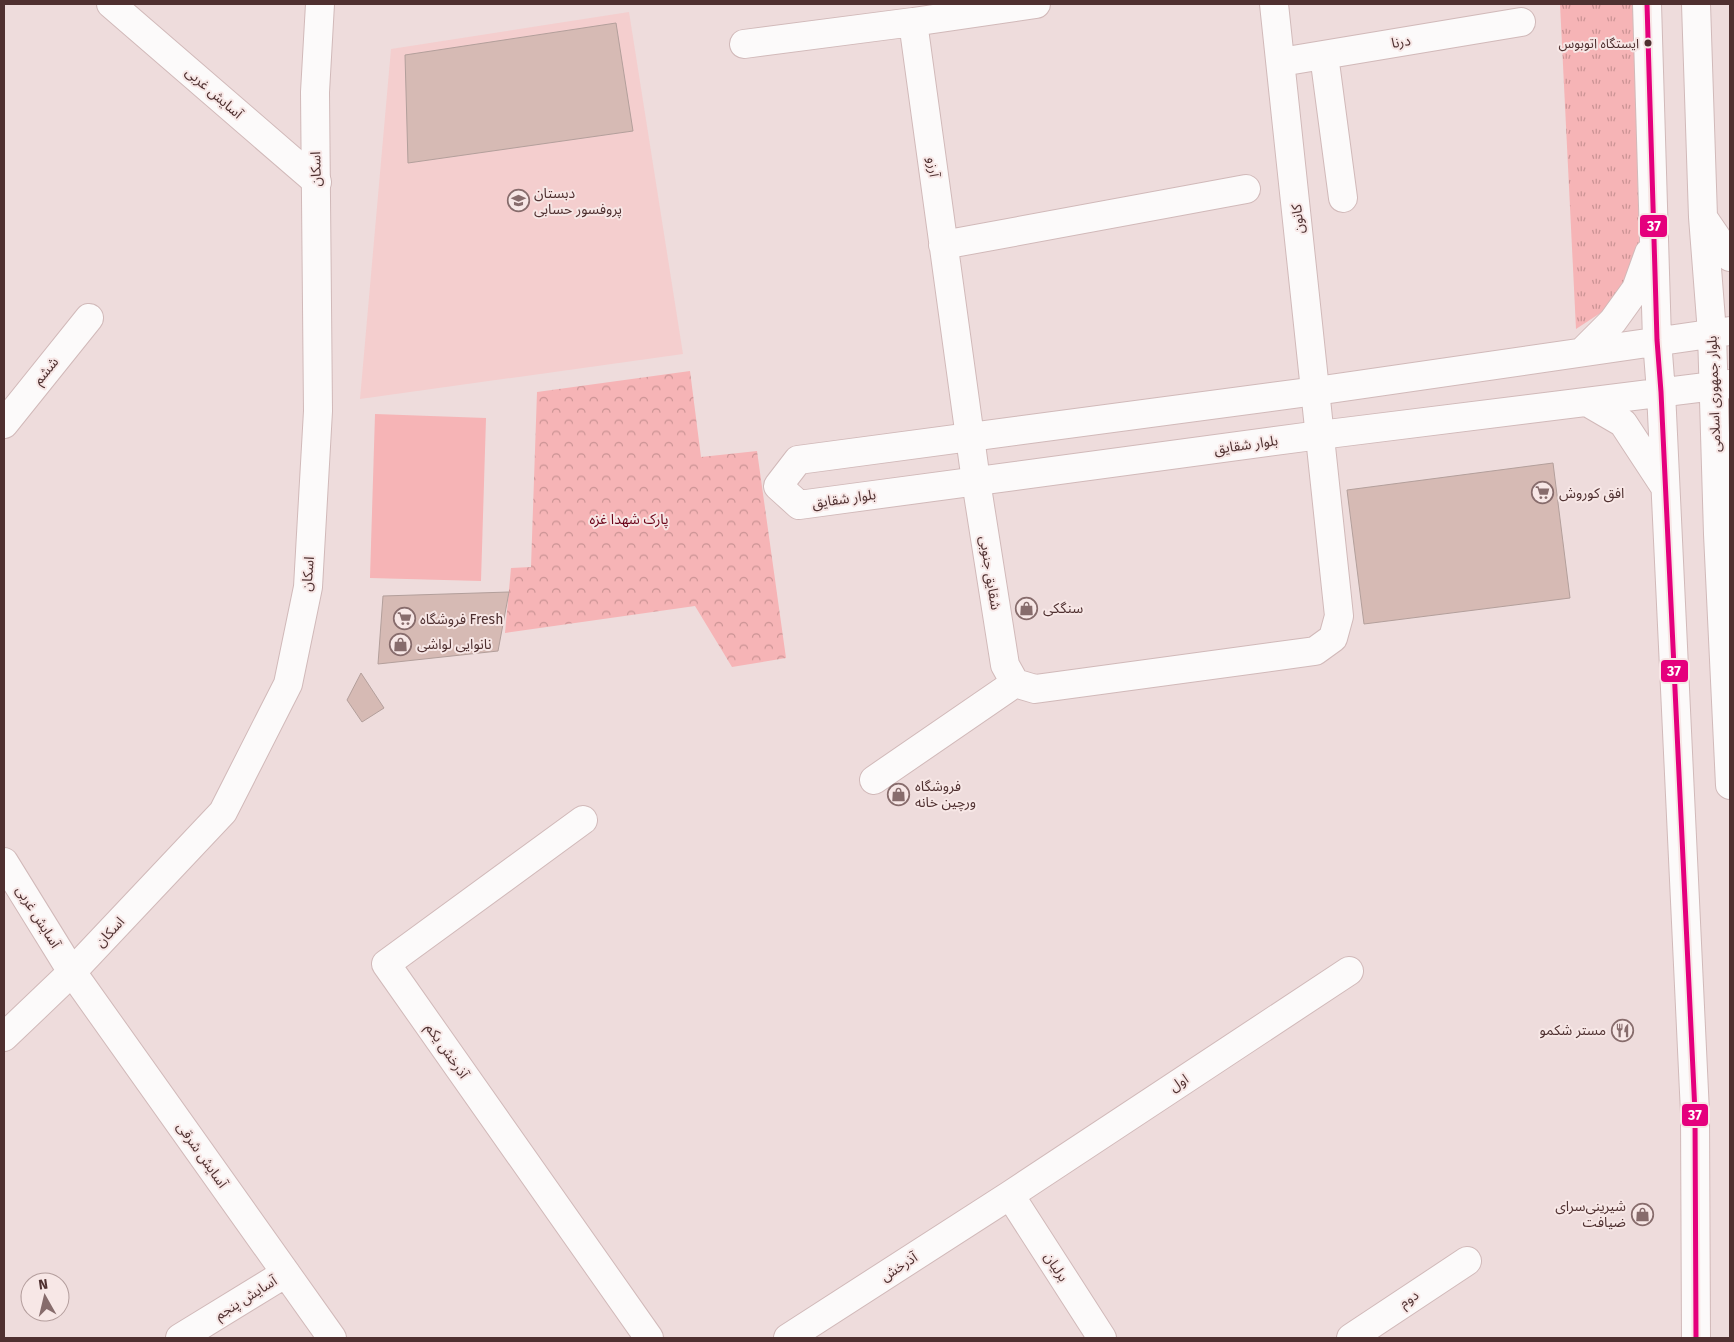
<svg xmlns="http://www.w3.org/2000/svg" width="1734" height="1342" viewBox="0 0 1734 1342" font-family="'Fira Sans','Noto Sans Arabic',sans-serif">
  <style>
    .built { fill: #f4cece }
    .grass { fill: url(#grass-tufts) }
    .park { fill: url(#park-crowns) }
    .pitch { fill: #f6b4b6 }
    .building { fill: #d6bab4; stroke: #b39f9b }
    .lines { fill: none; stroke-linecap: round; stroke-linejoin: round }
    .minor-casing { stroke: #d1b9b9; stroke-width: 30 }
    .tertiary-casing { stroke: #d1b9b9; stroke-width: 30 }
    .minor { stroke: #fcfafa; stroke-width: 28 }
    .tertiary { stroke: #fcfafa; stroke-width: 28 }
    .bus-1-casing { stroke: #f7e7e6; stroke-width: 9 }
    .bus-1 { stroke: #e5007d; stroke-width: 5 }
    .bus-dot { fill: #4f3030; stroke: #f7e7e6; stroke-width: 2 }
    .labels { text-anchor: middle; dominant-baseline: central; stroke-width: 4; stroke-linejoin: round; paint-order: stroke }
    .bus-label { font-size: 13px; fill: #4f3030; stroke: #f7e7e6; text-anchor: end }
    .street-label { font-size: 14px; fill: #4f3030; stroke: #f7e7e6 }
    .poi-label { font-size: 14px; fill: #4f3030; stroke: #f7e7e6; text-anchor: start }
    .park-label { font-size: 14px; fill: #6b0318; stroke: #f7e7e6 }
    .line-badge { stroke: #f7e7e6; stroke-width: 2 }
    .badge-label { font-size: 14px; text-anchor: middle; font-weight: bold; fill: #fff }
  </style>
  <defs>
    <pattern id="grass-tufts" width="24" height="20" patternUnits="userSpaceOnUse" patternTransform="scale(1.25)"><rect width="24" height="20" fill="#f6b4b6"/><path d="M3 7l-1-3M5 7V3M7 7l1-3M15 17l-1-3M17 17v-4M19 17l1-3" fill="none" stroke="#ca9394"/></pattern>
    <pattern id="park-crowns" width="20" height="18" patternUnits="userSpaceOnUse" patternTransform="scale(1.25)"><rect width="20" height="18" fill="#f6b4b6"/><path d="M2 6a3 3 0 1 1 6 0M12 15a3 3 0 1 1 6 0" fill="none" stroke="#ca9394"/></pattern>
  </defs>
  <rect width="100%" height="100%" fill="#eedcdc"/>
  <path class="built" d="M629 12 683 354 360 399 391 49Z"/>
  <path class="grass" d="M1560 4H1634L1639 243 1625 281 1608 308 1576 329Z"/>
  <path class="park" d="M690 371 701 457 757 451 786 658 732 667 695 606 505 633 511 568 531 567 537 392Z"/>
  <path class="pitch" d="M375 414 486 418 481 581 370 578Z"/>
  <path class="building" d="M616 23 633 131 408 163 405 55Z
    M1553 463 1570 598 1364 624 1347 490Z
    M509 592 498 651 378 664 383 596Z
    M361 673 384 708 362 722 347 700Z"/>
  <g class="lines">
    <defs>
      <path id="minor" d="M111 4 317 182
        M913 22 1036 4
        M744 44 913 22 976 481 1005 665 1015 683 1035 689 1315 651 1333 638 1339 616 1274 4
        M1324 55 1343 198
        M1281 62 1521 22
        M943 245 1246 189
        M4 424 89 318
        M874 780 1015 683
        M583 820 386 964 649 1338
        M4 862 72 972 332 1338
        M1010 1195 1102 1338
        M180 1338 286 1273
        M788 1338 1010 1195 1349 971
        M1351 1338 1467 1261"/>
      <path id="tertiary" d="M1647 4 1657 340 1661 392 1695 1113 1696 1338
        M1696 4 1703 217 1712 333 1718 534 1730 785
        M1704 219 1730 257
        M1730 331 1316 391 798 460 778 486 799 505 1320 435 1730 384
        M1583 351 1613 321 1636 289 1649 253
        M1587 402 1623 423 1665 487
        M4 1037 72 972 223 812 288 684 308 587 318 411 315 92 320 4"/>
    </defs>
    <use href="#minor" class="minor-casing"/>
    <use href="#tertiary" class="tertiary-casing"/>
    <use href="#minor" class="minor"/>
    <use href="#tertiary" class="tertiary"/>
    <defs>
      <path id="bus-1" d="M1647 4 1657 340 1661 392 1695 1113 1696 1338"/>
    </defs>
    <use href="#bus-1" class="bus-1-casing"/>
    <use href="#bus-1" class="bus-1"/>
  </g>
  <defs>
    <symbol id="school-ring" viewBox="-11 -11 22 22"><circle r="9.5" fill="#f7e7e6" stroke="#876c6c" stroke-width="1.5"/><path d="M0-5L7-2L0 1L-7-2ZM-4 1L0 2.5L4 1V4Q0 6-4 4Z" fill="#876c6c"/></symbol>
    <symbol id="supermarket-ring" viewBox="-11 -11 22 22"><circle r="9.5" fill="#f7e7e6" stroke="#876c6c" stroke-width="1.5"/><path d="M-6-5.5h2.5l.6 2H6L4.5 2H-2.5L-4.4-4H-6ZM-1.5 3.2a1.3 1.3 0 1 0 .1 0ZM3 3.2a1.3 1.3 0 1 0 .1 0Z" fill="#876c6c"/></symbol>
    <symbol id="shop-ring" viewBox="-11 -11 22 22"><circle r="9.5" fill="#f7e7e6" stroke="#876c6c" stroke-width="1.5"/><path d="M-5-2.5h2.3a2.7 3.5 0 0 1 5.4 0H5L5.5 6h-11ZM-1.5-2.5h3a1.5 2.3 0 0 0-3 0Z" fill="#876c6c"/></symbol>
    <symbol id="restaurant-ring" viewBox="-11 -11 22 22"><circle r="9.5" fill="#f7e7e6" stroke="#876c6c" stroke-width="1.5"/><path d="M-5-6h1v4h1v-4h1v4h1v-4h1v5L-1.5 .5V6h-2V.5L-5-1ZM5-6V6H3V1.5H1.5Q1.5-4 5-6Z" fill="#876c6c"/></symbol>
  </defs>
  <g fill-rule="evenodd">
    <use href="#school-ring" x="506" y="188" width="25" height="25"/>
    <use href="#supermarket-ring" x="1530" y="480" width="25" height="25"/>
    <use href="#shop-ring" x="1014" y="596" width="25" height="25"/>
    <use href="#supermarket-ring" x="392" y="606" width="25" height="25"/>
    <use href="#shop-ring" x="388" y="632" width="25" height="25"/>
    <use href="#shop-ring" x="886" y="782" width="25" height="25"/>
    <use href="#restaurant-ring" x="1610" y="1018" width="25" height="25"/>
    <use href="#shop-ring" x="1630" y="1202" width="25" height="25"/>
  </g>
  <circle class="bus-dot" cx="1648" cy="43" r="4.5"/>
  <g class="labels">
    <g class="bus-label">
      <text x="1639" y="43">ایستگاه اتوبوس</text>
    </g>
    <g class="street-label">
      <text transform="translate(1401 42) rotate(-10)">درنا</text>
      <text transform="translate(214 93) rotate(41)">آسایش غربی</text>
      <text transform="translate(933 167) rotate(82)">آرزو</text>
      <text transform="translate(316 169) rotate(-91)">اسکان</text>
      <text transform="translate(1298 219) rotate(-96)">کانون</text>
      <text transform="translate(46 371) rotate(-51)">ششم</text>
      <text transform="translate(1714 394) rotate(-92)">بلوار جمهوری اسلامی</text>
      <text transform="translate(1246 445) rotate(-8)">بلوار شقایق</text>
      <text transform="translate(844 499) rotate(-8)">بلوار شقایق</text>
      <text transform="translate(990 573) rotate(81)">شقایق جنوبی</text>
      <text transform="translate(308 574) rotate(-85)">اسکان</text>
      <text transform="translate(38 917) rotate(58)">آسایش غربی</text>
      <text transform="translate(110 932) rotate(-47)">اسکان</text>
      <text transform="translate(447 1051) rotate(55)">آذرخش یکم</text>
      <text transform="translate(1179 1083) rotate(-33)">اول</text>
      <text transform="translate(202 1155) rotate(55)">آسایش شرقی</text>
      <text transform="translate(899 1267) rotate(-33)">آذرخش</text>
      <text transform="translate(1056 1267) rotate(57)">برلیان</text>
      <text transform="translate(246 1298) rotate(-32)">آسایش پنجم</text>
      <text transform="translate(1409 1299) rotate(-34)">دوم</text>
    </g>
    <g class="poi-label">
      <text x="534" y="193">دبستان<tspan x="534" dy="16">پروفسور حسابی</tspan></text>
      <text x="1559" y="493">افق کوروش</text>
      <text x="1043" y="608">سنگکی</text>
      <text x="420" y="619">فروشگاه Fresh</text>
      <text x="417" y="644">نانوایی لواشی</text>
      <text x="915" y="786">فروشگاه<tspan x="915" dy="16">ورچین خانه</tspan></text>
      <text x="1606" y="1030" text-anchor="end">مستر شکمو</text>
      <text x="1626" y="1206" text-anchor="end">شیرینی‌سرای<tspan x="1626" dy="16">ضیافت</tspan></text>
    </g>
    <g class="park-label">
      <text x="629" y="519">پارک شهدا غزه</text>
    </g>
  </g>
  <g class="line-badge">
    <rect x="1639" y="214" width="29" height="24" rx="5" fill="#e5007d"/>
    <rect x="1660" y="659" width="29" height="24" rx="5" fill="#e5007d"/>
    <rect x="1681" y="1103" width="28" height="24" rx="5" fill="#e5007d"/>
  </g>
  <g class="badge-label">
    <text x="1654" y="231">37</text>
    <text x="1674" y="676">37</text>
    <text x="1695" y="1120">37</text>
  </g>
  <rect width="1734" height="1342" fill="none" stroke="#4f3030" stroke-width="10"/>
  <g transform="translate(45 1297) rotate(352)"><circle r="24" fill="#f7e7e6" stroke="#b49e9d"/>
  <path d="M0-4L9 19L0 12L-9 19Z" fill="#876c6c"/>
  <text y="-8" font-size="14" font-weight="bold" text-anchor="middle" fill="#4f3030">N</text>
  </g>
</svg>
